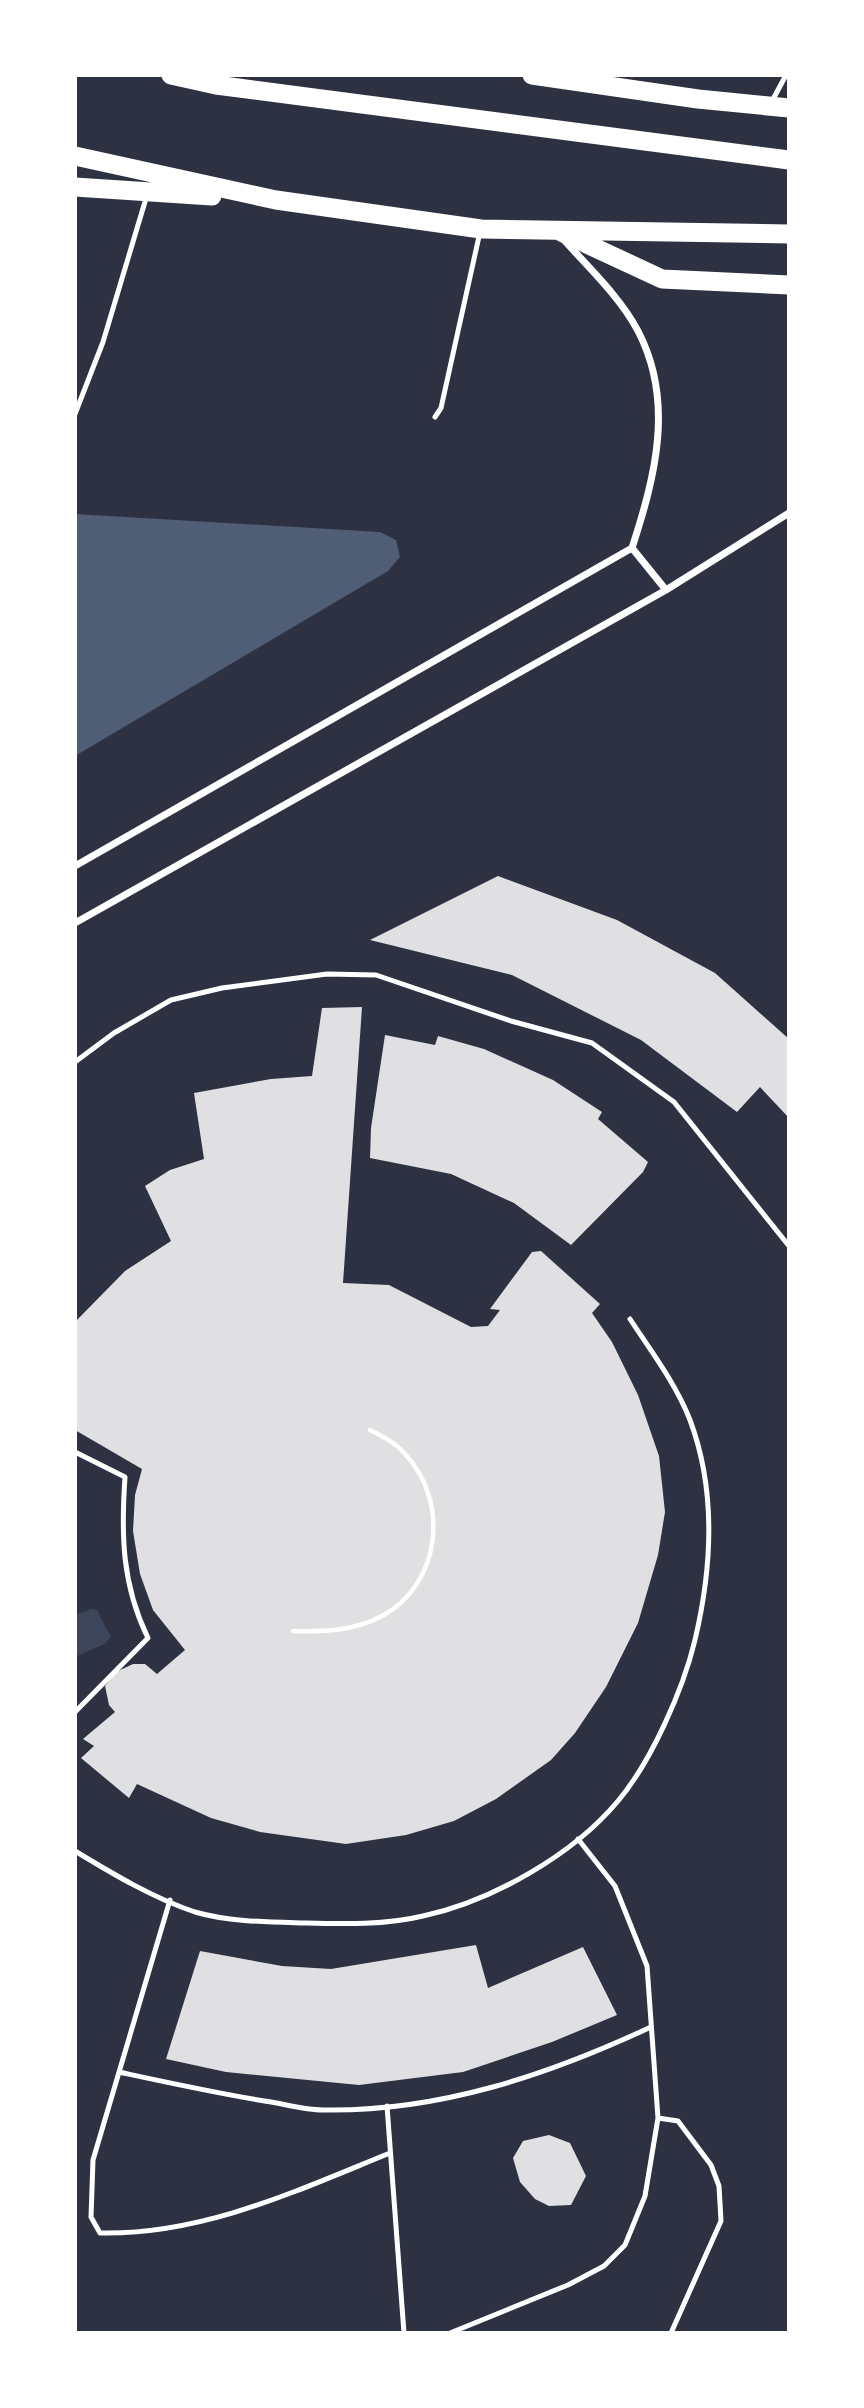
<svg xmlns="http://www.w3.org/2000/svg" width="864" height="2408" viewBox="0 0 864 2408" font-family="'IBM Plex Sans',sans-serif">
  <style>
    .green { fill: #3c4559 }
    .water { fill: #4f5d75 }
    .building { fill: #e0e0e3 }
    .lines { fill: none; stroke-linecap: round; stroke-linejoin: round }
    .path { stroke: #fff; stroke-width: 4.5 }
    .service { stroke: #fff; stroke-width: 5 }
    .minor { stroke: #fff; stroke-width: 7 }
    .trunk { stroke: #fff; stroke-width: 19 }
  </style>
  <rect width="100%" height="100%" fill="#2d3142"/>
  <path class="green" d="M91 1609 97 1610 111 1637 105 1644 75 1657V1615Z"/>
  <path class="water" d="M75 514 380 532 396 540 400 557 388 571 75 756Z"/>
  <path class="building" d="M498 876 617 920 715 973 789 1039V1118L760 1087 737 1112 641 1040 512 975 370 940Z
    M362 1007 343 1283 389 1285 471 1327 488 1326 500 1310 490 1309 532 1252 541 1251 600 1304 592 1313 612 1342 638 1395 659 1456 665 1512 658 1555 638 1623 606 1687 575 1733 551 1760 496 1799 454 1821 406 1835 346 1844 260 1832 211 1818 137 1784 129 1798 81 1758 94 1746 83 1739 115 1712 109 1705 105 1686 116 1672 133 1664H145L157 1674 185 1650 153 1610 140 1574 133 1531 135 1495 142 1469 75 1430V1322L125 1271 171 1241 145 1186 170 1170 204 1159 194 1093 271 1079 312 1076 322 1008Z
    M385 1035 435 1045 438 1036 484 1049 553 1080 602 1112 598 1119 648 1162 643 1172 571 1245 514 1203 451 1174 370 1158 371 1128Z
    M476 1945 488 1988 583 1947 617 2015 552 2042 463 2072 359 2085 226 2072 166 2059 200 1951 282 1966 331 1969Z
    M549 2135 570 2143 586 2176 571 2205 549 2206 535 2199 520 2182 513 2158 523 2141Z"/>
  <g class="lines">
    <path class="path" d="M293 1631C324 1632 354 1631 382 1616 441 1584 450 1502 405 1454 396 1443 382 1436 370 1430"/>
    <path class="service" d="M771 103 786 75
      M75 414 103 342 147 195
      M435 417 441 408 480 232
      M75 1062 114 1033 171 1000 222 988 327 974 376 975 511 1021 592 1043 674 1102 789 1246
      M75 1452 125 1477C121 1535 122 1585 148 1638L75 1712
      M75 1851C113 1874 153 1898 195 1912 229 1922 271 1922 306 1923 344 1924 386 1925 423 1916 492 1901 573 1855 618 1801 651 1762 683 1690 695 1640 712 1568 717 1492 690 1420 676 1384 651 1351 630 1319
      M170 1900 93 2160 91 2217 100 2233C203 2235 296 2191 390 2153
      M119 2072C170 2083 220 2094 271 2102 288 2105 306 2110 323 2110 439 2112 548 2075 651 2027
      M387 2106 404 2333
      M658 2118 678 2121 711 2165 719 2186 721 2221 671 2333
      M450 2333 568 2285 604 2266 625 2245 645 2196 658 2118 647 1966 615 1886 578 1839"/>
    <path class="minor" d="M632 548 666 590
      M75 866 632 548C655 477 675 402 638 331 620 297 589 268 564 240
      M75 923 666 590 789 513"/>
    <path class="trunk" d="M171 75 216 85 789 160
      M532 75 698 99 789 108
      M75 156 276 200 481 229 789 234
      M75 187 212 196
      M561 232 662 279 789 285"/>
  </g>
  <rect width="864" height="2408" fill="none" stroke="#ffffff" stroke-width="154"/>
</svg>
